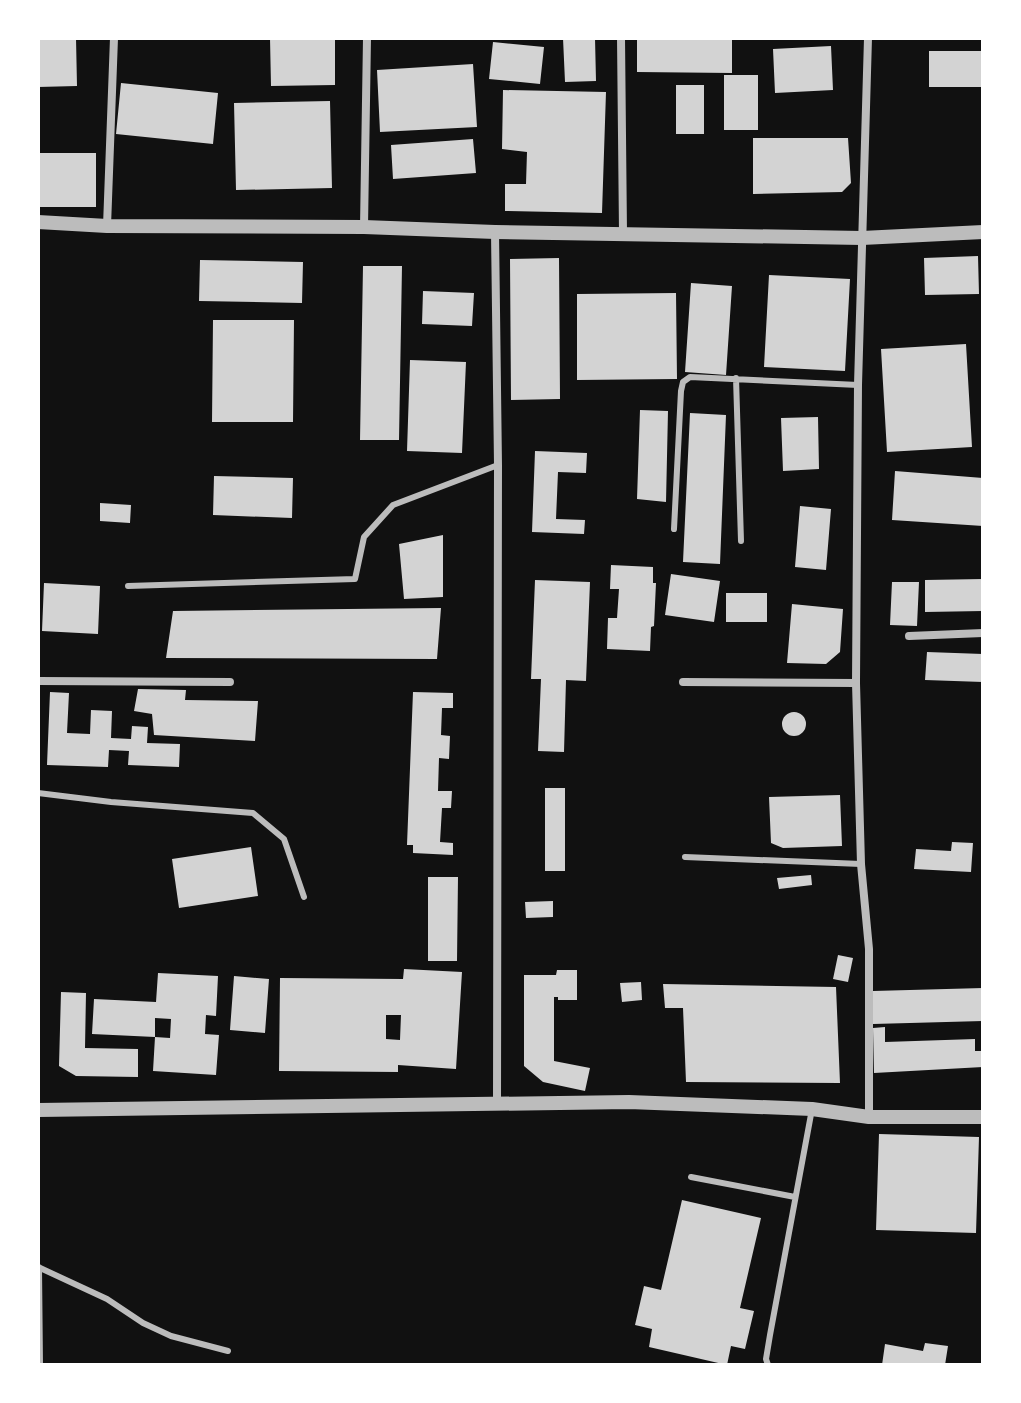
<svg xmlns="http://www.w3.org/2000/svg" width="1021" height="1403" viewBox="0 0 1021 1403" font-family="Barlow,sans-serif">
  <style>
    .building { fill: #d3d3d3; fill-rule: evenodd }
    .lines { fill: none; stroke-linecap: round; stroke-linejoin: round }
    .service { stroke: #bcbcbc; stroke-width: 6 }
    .minor { stroke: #bcbcbc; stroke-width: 8 }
    .tertiary { stroke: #bcbcbc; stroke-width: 14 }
  </style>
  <rect width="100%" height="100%" fill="#111"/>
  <path class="building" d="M38 38H76L77 86 38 87Z
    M270 38H335V85L271 86Z
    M563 38H595L596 81 565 82Z
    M637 38H732V73L637 72Z
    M493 42 544 47 540 84 489 79Z
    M831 46 833 90 775 93 773 49Z
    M929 51H983V87H929Z
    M473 64 477 127 380 132 377 70Z
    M724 75H758V130H724Z
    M121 83 218 93 213 144 116 134Z
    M676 85H704V134H676Z
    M503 90 606 92 602 213 505 211V184H526L527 152 502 149Z
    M330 101 332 188 236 190 234 103Z
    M753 138H848L851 183 842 192 753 194Z
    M473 139 476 173 393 179 391 145Z
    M38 153H96V207H38Z
    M978 256 979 294 925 295 924 258Z
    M559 258 560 399 511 400 510 259Z
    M200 260 303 262 302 303 199 301Z
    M363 266H402L399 440H360Z
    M769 275 850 279 845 371 764 367Z
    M691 283 732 286 726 375 685 372Z
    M423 291 474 293 472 326 422 324Z
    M676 293 677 379 577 380V294Z
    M213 320H294L293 422H212Z
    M966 344 972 447 887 452 881 349Z
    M410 360 466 362 462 453 407 451Z
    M640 410 668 411 666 502 637 499Z
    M690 413 726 415 720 564 683 562Z
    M818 417 819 469 783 471 781 418Z
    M535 451 587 453 586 473 558 472 556 519 585 520 584 534 532 532Z
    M895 471 983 478V526L892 520Z
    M214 476 293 478 292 518 213 515Z
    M100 503 131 505 130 523 100 521Z
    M800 506 831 509 826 570 795 567Z
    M443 535V597L404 599 399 544Z
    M611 565 653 567V583H656L654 626 651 627 650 651 607 649 608 618H617L619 589H610Z
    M671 574 720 581 714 622 665 615Z
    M983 579V611L925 612V580Z
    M535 580 590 582 586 681 566 680 564 752 538 751 541 679H531Z
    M892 582H919L917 626 890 625Z
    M44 583 100 586 98 634 42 631Z
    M726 593H767V622H726Z
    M792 604 843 609 840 652 826 664 787 663Z
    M441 608 437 659 166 658 173 611Z
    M927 652 983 654V682L925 680Z
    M138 689 186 690 185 700 258 701 255 741 154 735 152 714 134 711Z
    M50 692 69 693 67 733 90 734 91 710 112 711 111 738 131 739 132 726 148 727 147 743 180 744 179 767 128 765 129 751 109 750 108 767 47 765Z
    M413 692 453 693V708H442L441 735 450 736 449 759 439 758 438 791H452L451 808H442L440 842 453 843V855L413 853V845H407Z
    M782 724a12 12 0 1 1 24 0a12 12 0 1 1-24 0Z
    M545 788H565V871H545Z
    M840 795 842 846 783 848 771 843 769 797Z
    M952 842 973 843 971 872 914 869 916 849 951 851Z
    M251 847 258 896 179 908 172 859Z
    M811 875 812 885 779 889 777 878Z
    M428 877H458L457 961H428Z
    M553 901V917L526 918 525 902Z
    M838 955 853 958 848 982 833 979Z
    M404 969 462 972 456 1069 398 1065V1072L279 1071 280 978 403 979ZM386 1015H401L400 1040 386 1039Z
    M557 970H577V1000H558V997H554V1061L590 1068 585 1091 543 1082 524 1066V975H556Z
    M158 973 218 976 216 1016 206 1015 205 1034 219 1035 216 1075 153 1071 155 1037 170 1038 171 1019 155 1018V1037L92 1034 94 999 156 1002Z
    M234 976 269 979 265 1033 230 1030Z
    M641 982 642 1000 622 1002 620 983Z
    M663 984 836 987 840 1083 686 1082 683 1008H665Z
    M983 988V1021L873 1024V991Z
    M61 992 86 993 85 1048 138 1049V1077L76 1076 59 1066Z
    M885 1027V1042L975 1039V1051H983V1067L874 1073 873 1028Z
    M879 1134 979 1137 976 1233 876 1230Z
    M682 1200 761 1218 740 1308 754 1311 745 1349 731 1346 727 1365 649 1347 652 1329 635 1325 644 1286 661 1290Z
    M925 1343 948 1346 945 1365H882L885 1344 923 1351Z"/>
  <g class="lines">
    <path class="service" d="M736 378 741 541
      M674 529 681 391 683 382 690 377 858 385
      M128 586 355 579 364 537 393 505 498 465
      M38 793 111 802 253 813 284 839 304 897
      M685 857 861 864
      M691 1177 795 1197
      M38 1267 107 1299 143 1323 171 1336 228 1351
      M768 1365 766 1359 770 1335 812 1109"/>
    <path class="minor" d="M621 38 623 233
      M868 38 858 385 856 683 861 864 869 949V1117
      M107 226 114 38
      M364 227 367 38
      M495 232 498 465 497 1104
      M909 636 983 633
      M38 681 230 682
      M683 682 856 683
      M38 1268 39 1365"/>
    <path class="tertiary" d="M38 222 107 226 364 227 495 232 862 238 983 232
      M38 1110 629 1102 812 1109 869 1117H983"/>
  </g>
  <rect width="1021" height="1403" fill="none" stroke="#ffffff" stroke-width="80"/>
</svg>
